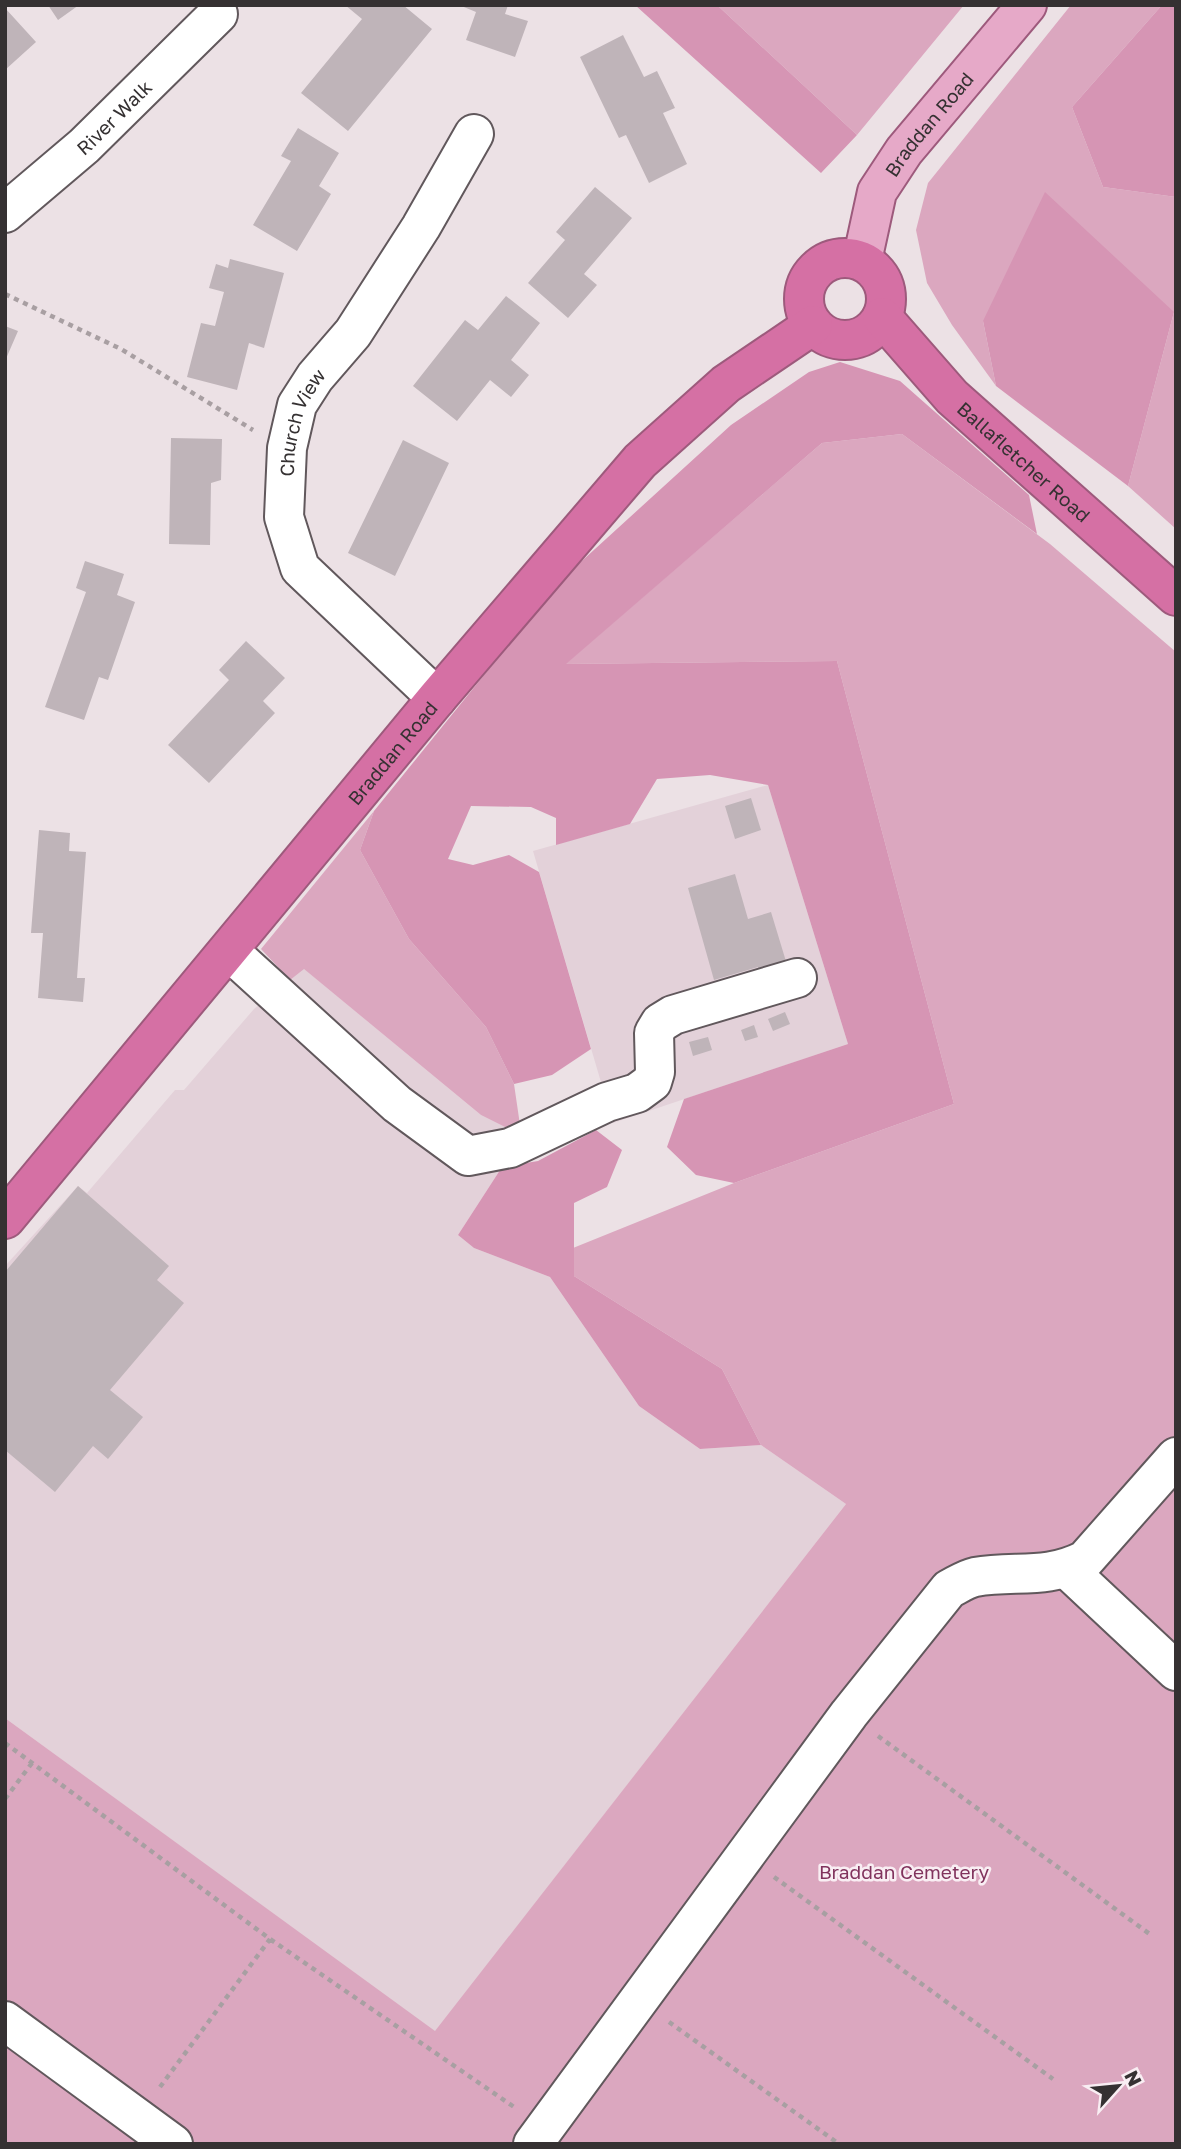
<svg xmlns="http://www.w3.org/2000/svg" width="1181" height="2149" viewBox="0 0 1181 2149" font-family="'Golos Text',sans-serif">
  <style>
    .built { fill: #e3d1d9 }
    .green { fill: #dba7bf }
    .forest { fill: #d695b4 }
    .building { fill: #bfb4b9 }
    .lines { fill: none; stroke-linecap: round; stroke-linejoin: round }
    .minor-casing { stroke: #61585c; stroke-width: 42 }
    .major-casing { stroke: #9d5a7c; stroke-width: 42 }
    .highway-casing { stroke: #9d5a7c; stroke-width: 42 }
    .path { stroke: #a89fa2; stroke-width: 4.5; stroke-dasharray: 5 5; stroke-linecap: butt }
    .minor { stroke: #fff; stroke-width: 38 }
    .major { stroke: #e6a9c8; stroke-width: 38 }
    .highway { stroke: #d570a4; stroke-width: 38 }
    .labels { text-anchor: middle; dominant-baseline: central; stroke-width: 5; stroke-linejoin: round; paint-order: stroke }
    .street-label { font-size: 19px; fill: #353132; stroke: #f9eef3 }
    .park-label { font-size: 19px; fill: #81335d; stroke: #f9eef3 }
  </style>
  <rect width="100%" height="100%" fill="#ece1e5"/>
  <path class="built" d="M768 785 848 1044 613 1123 533 851Z
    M303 968 481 1115 505 1127 502 1167 458 1235 474 1248 550 1277 639 1406 700 1449 761 1445 846 1504 435 2032 5 1718V1266L78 1186 87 1193 175 1090H184L254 1009Z"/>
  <path class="green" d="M717 5H964L857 135Z
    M1071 5H1162L1072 107 1103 187 1176 197V529L1128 486 1174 312 983 321 996 386 952 325 927 283 916 230 928 183Z
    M902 434 1050 544 1176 652V2144H5V1718L435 2031 846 1504 761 1445 722 1369 574 1276 573 1248 734 1183 954 1104 837 661 565 664 822 443Z
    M374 811 360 850 409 939 486 1027 514 1084 520 1125 505 1127 481 1115 304 969 290 980 261 949Z"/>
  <path class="forest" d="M635 5H717L857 135 821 173Z
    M1162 5H1176V197L1103 187 1072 107Z
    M1045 192 1174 312 1128 486 996 386 983 321Z
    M840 362 900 381 1029 495 1037 534 902 434 822 443 566 664 837 661 954 1104 734 1183 696 1175 667 1147 684 1099 848 1044 768 785 710 775 657 779 630 824 556 845V818L531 807 471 806 448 859 473 865 509 855 539 872 591 1049 552 1075 514 1084 486 1027 409 939 360 850 374 811 561 580 731 425 809 372Z
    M596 1130 622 1150 607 1187 574 1203V1276L722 1369 761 1445 700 1449 639 1406 550 1277 474 1248 458 1235 502 1167 538 1161Z"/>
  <path class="building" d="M48 5H79L58 20Z
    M345 5H403L432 29 348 131 301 93 362 19Z
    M459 5H508L505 14 528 21 515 57 466 40 476 12Z
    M5 8 36 42 5 70Z
    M623 35 644 77 657 71 675 108 663 113 687 164 649 183 626 135 619 138 580 57Z
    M298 128 339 153 319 186 331 194 297 251 253 225 291 161 281 156Z
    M595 187 632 218 584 274 597 285 568 318 528 283 565 240 556 232Z
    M230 259 284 273 264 348 249 343 237 390 187 377 201 323 215 326 224 292 209 288 216 264 228 268Z
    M506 296 540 323 511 360 529 375 511 397 490 380 457 421 413 386 465 320 478 330Z
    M5 326 18 331 5 361Z
    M171 438 222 439 221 480 211 483 210 545 169 544Z
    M403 440 449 463 395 576 348 553Z
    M85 561 124 574 117 595 135 602 108 680 99 677 84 720 45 707 86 592 76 588Z
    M246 641 285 678 263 701 275 713 209 783 168 745 229 680 219 670Z
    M751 798 761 830 735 839 725 806Z
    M39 830 70 833 69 851 86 852 77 978H85L83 1002 38 998 43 933H31Z
    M735 874 748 919 771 912 788 968 760 976 758 967 714 980 688 888Z
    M785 1012 790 1024 773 1031 768 1019Z
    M754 1025 758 1037 745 1041 741 1030Z
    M708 1037 712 1050 693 1056 689 1042Z
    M78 1186 169 1266 157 1280 184 1303 110 1390 143 1417 108 1459 93 1446 55 1492 5 1450V1272Z"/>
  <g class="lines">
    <defs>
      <g id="minor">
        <path id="s1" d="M5 213 84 146 218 14"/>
        <path id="s2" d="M437 698 300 568 284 517 287 448 297 405 315 377 353 333 421 227 474 134"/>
        <path d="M229 951 397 1104 468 1156 510 1148 607 1102 637 1093 652 1082 655 1072 654 1033 660 1023 673 1015 797 978"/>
        <path d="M1067 1569 1176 1671"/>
        <path d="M5 2021 173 2144"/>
        <path d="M533 2144 849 1714 949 1589C957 1585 966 1579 975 1577 1016 1570 1045 1580 1085 1560L1176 1457"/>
      </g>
      <g id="major">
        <path id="s3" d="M862 261 877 192 904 151 1027 5"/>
      </g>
      <g id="highway">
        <circle cx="845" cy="299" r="41"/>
        <path id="s4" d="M882 317 952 397 1176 596"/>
        <path id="s5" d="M5 1219 437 698 640 461 726 384 813 325"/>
      </g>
    </defs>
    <use href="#minor" class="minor-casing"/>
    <use href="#major" class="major-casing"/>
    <use href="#highway" class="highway-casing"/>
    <path class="path" d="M5 294 121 349 253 430
      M878 1736 1151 1935
      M5 1743 270 1939 514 2107
      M5 1799 32 1763
      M774 1877 1053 2079
      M669 2022 839 2144
      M160 2087 270 1939"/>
    <use href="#minor" class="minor"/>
    <use href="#major" class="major"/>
    <use href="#highway" class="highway"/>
  </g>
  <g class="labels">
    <g class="street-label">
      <text stroke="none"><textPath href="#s1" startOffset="145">River Walk</textPath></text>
      <text stroke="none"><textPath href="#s3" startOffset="156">Braddan Road</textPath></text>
      <text stroke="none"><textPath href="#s2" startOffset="340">Church View</textPath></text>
      <text stroke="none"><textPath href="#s4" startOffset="203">Ballafletcher Road</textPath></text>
      <text stroke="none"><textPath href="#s5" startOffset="606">Braddan Road</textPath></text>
    </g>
    <g class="park-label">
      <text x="904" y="1871">Braddan Cemetery</text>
    </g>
  </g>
  <rect width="1181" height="2149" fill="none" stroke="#353132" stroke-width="14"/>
  <g transform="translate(1118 2086) rotate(63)" stroke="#f9eef3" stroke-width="5" paint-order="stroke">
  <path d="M0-5L12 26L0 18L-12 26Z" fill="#353132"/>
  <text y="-10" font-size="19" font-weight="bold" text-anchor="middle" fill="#353132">N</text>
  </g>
</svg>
